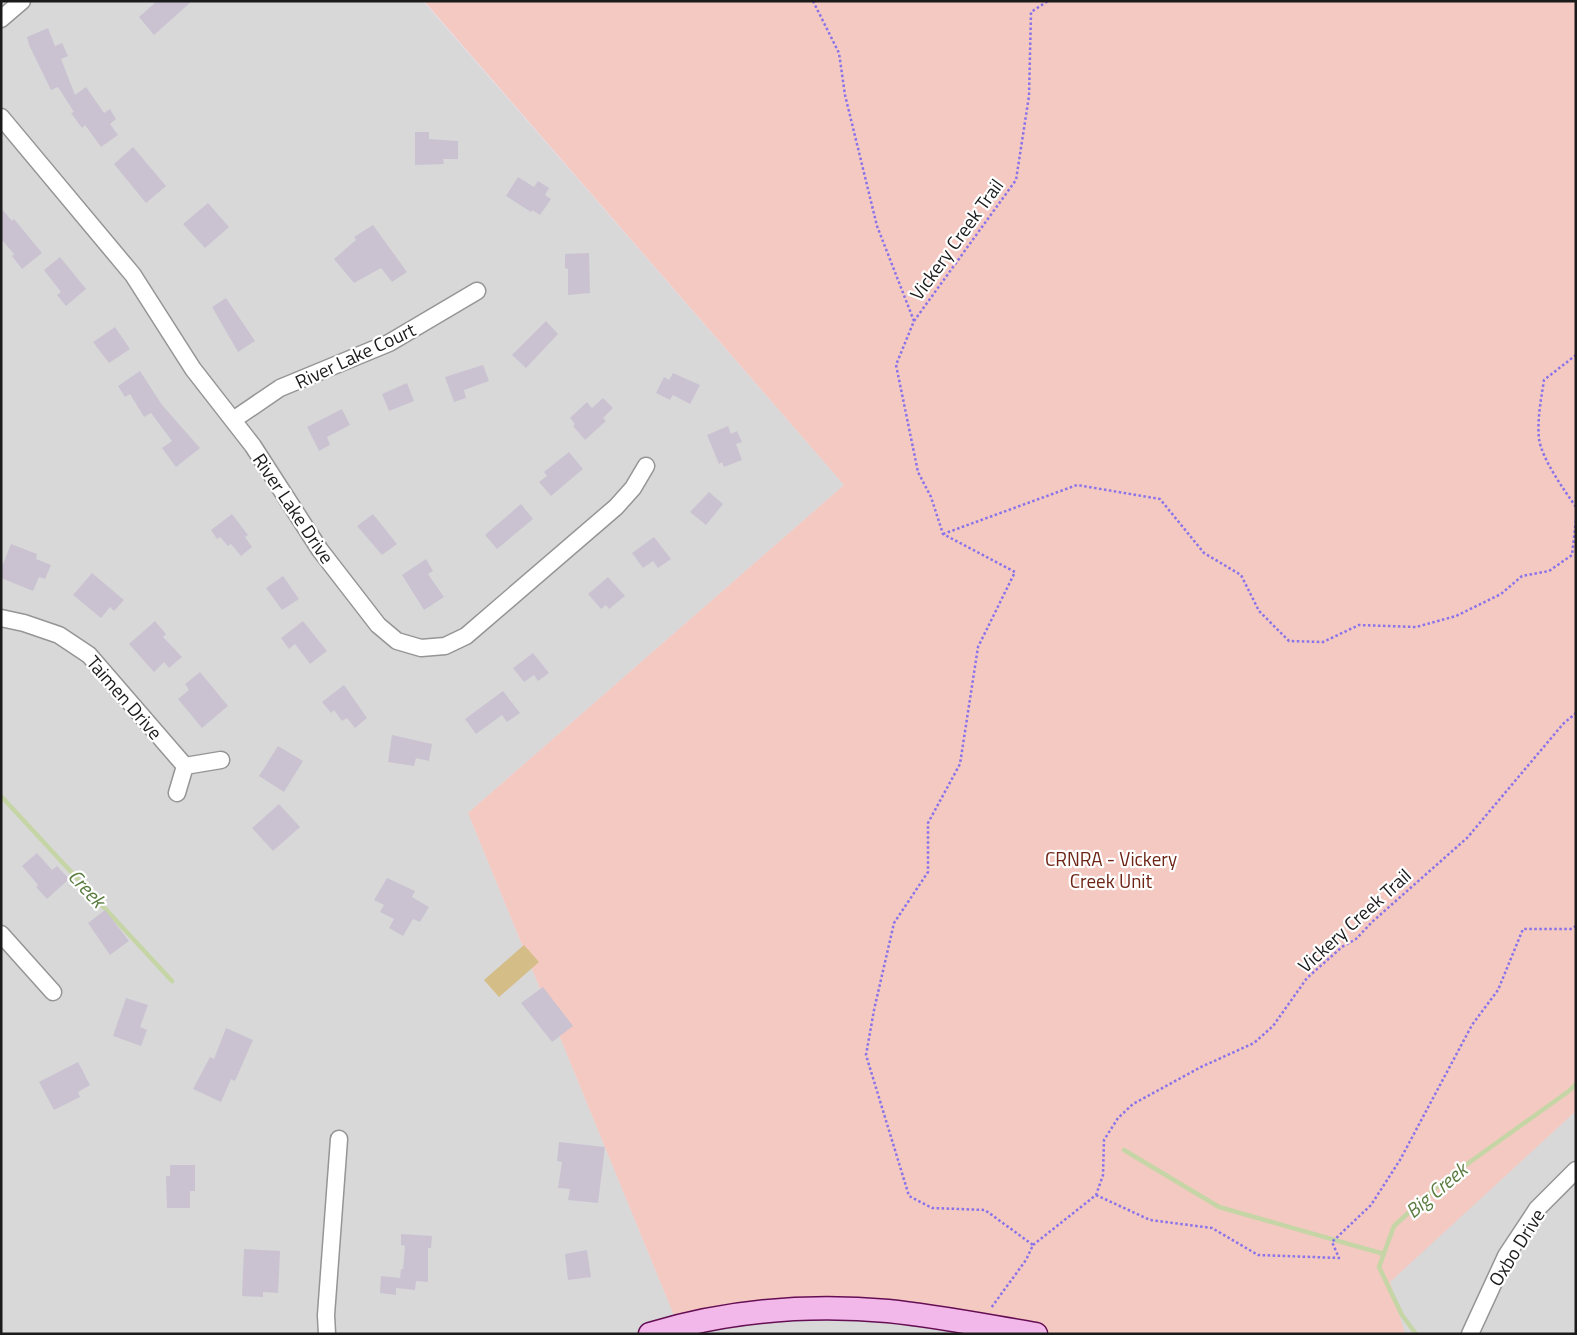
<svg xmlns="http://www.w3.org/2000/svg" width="1577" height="1335" viewBox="0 0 1577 1335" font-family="'Titillium Web',sans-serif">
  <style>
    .residential { fill: #d8d8d9 }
    .park { fill: #f3c9c1 }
    .pitch { fill: #d4bd86 }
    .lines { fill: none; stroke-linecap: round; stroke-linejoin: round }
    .stream { stroke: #c6d5a5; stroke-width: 4.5 }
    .building { fill: #cac2d1 }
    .street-casing { stroke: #959595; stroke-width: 19 }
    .secondary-casing { stroke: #650e54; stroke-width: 25 }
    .path { stroke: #8a72eb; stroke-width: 2.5; stroke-dasharray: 2.5 2.5; stroke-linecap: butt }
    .street { stroke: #fff; stroke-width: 16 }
    .secondary { stroke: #f2b8ea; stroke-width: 22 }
    .labels { text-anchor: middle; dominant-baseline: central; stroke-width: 4.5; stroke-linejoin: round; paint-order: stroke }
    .street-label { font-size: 19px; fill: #1b1b1b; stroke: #fff }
    .park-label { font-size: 19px; fill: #6d2415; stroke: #fff }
    .water-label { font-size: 20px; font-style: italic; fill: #5a7c41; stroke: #fff }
  </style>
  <rect width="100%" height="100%" fill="#e9e1eb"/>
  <path class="residential" d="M1 1H423L844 485 468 813 675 1318 820 1302 990 1334H1Z
    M1576 1111V1334H1405L1389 1282Z"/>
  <path class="park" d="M424 1H1576V1111L1390 1282 1405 1334H990L820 1302 675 1318 468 813 844 485Z"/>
  <path class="pitch" d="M524 945 539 962 499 997 484 980Z"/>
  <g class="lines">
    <path class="stream" d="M1 796 172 981
      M1124 1150 1219 1207 1384 1254
      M1416 1334 1402 1315 1379 1267 1394 1226 1442 1182 1569 1091 1576 1084"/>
  </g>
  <path class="building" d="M157 1H192L154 35 139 17Z
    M48 28 55 46 62 43 68 56 61 59 75 95 86 87 104 113 110 109 116 119 110 124 118 135 101 147 85 125 82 128 71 113 74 112 58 87 51 90 29 45 27 37Z
    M415 132H429V139L458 141V159H443L444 164 415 165Z
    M133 147 166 186 146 203 114 164Z
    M518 177 534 187 538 181 549 188 545 195 551 199 540 215 532 210 531 212 506 196Z
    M208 203 229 227 205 248 183 224Z
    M1 208 12 221 14 219 42 253 22 269 12 256 14 254 1 239Z
    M373 225 407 272 392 282 381 268 354 283 334 259 356 240 354 237Z
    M589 253 590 293 568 295V269L565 268V254Z
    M60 257 86 289 66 306 57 295 61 292 44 270Z
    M226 298 255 341 238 352 212 307Z
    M546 321 558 334 526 368 512 355Z
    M115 327 130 349 109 363 93 342Z
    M483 365 489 381 464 390 466 398 454 402 445 377Z
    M140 371 162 405 200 448 176 467 162 448 172 441 151 413 144 417 130 394 125 397 118 386Z
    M673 373 700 385 690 404 673 395 670 400 656 393 664 377 669 380Z
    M407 383 414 401 389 411 382 394Z
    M603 398 613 408 603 418 606 421 585 440 573 426 575 424 570 418 587 402 592 408Z
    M342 409 350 425 327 437 330 445 319 451 307 427Z
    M728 426 731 434 737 431 742 442 736 444 742 460 724 467 722 462 719 464 707 435Z
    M569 452 583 469 551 496 539 482 547 476 544 472Z
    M709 492 723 504 706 525 690 512Z
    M521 504 533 519 497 549 485 535Z
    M232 514 248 535 245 537 252 547 241 556 231 544 228 546 220 537 217 539 211 530Z
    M373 514 397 544 382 555 357 526Z
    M654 537 671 559 658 568 653 561 643 568 632 553Z
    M11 544 37 554 36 559 51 565 45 579 39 577 33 591 1 578V569Z
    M426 559 433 571 428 574 444 597 424 610 402 575Z
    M92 573 124 600 114 611 110 607 101 618 73 595Z
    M283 576 299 599 282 610 266 588Z
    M608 577 625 596 609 609 606 605 601 609 588 594Z
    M155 621 166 634 163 637 182 657 169 668 164 662 154 672 129 644Z
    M303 621 327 651 310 664 295 644 289 649 281 638Z
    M533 653 549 673 538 681 534 675 524 682 513 668Z
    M200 672 228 706 202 728 178 699 189 690 185 684Z
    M344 685 367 718 355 728 347 718 342 721 334 710 331 713 322 702Z
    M503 691 520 713 507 722 502 715 476 734 465 719Z
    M392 735 432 744 429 761 416 758 414 766 388 762Z
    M278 746 303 761 284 792 259 776Z
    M279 804 300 827 273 851 252 828Z
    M37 853 52 870 57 866 69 879 47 899 36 887 38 885 22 866Z
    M387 878 415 891 412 897 429 907 420 922 413 919 403 936 389 928 394 919 380 912 384 905 374 900Z
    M105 910 129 941 110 955 88 923Z
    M543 987 573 1026 552 1042 521 1003Z
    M126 998 148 1005 140 1027 147 1030 141 1046 113 1036Z
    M226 1028 253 1040 235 1081 231 1079 221 1102 193 1089 210 1057 214 1059Z
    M78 1062 90 1085 78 1092 80 1097 54 1110 39 1082Z
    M559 1142 605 1147 598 1203 568 1200 570 1189 558 1188 562 1162 557 1161Z
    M170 1165H195V1191H190V1208H167L166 1176H170Z
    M401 1234 432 1236 431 1248H428V1282L416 1281 415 1290 396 1288V1295L380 1293 381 1276 400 1278 401 1269H403L405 1246 401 1245Z
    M244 1249 280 1251 278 1293 263 1292V1297L242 1296Z
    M587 1250 591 1277 568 1280 565 1254Z"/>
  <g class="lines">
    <defs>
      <path id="street" d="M1 19 22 1
        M1 117 133 275 193 369 253 446 320 550 378 625 397 641 421 648 445 646 466 636 616 507 633 488 646 466
        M233 420 280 388 389 343 477 291
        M1 618 24 623 59 635 89 655 185 766
        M177 793 185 766 221 760
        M1 934 53 992
        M327 1334 326 1315 339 1139
        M1470 1334 1506 1256 1537 1209 1576 1170"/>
      <path id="secondary" d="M650 1334C726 1311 809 1304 888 1311 937 1316 987 1326 1036 1334"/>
    </defs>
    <use href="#street" class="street-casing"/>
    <use href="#secondary" class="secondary-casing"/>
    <path class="path" d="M813 1 839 53 845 95 877 226 914 321 896 365 918 472 931 497 943 534 1015 572 978 647 960 764 928 823V872L894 923 874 1010 866 1055 909 1196 932 1208 985 1210 1033 1245 1026 1260 991 1308
      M914 321 1016 180 1029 96 1031 12 1048 1
      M1576 355 1544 380C1541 400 1537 419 1539 439 1542 459 1564 490 1576 507
      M943 534 1077 485 1160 499 1204 553 1241 575 1259 611 1289 641 1323 642 1359 625 1416 627 1456 616 1501 594 1522 576 1549 571 1572 555 1576 520
      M1096 1195 1150 1220 1212 1228 1258 1255 1339 1258 1332 1242 1371 1205 1400 1160 1472 1025 1498 990 1523 929H1572L1576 926
      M1033 1245 1096 1195 1103 1175 1104 1140 1118 1118 1133 1104 1201 1067 1254 1043 1273 1026 1307 978 1342 947 1356 939 1372 922 1467 838 1563 724 1576 713"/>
    <use href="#street" class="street"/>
    <use href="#secondary" class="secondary"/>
  </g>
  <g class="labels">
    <g class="street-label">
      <text transform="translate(956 239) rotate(-54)">Vickery Creek Trail</text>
      <text transform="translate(355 355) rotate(-25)">River Lake Court</text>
      <text transform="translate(294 508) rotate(56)">River Lake Drive</text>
      <text transform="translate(125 697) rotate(49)">Taimen Drive</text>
      <text transform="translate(1354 920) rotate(-42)">Vickery Creek Trail</text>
      <text transform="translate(1516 1247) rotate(-58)">Oxbo Drive</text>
    </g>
    <g class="park-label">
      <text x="1111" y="858">CRNRA - Vickery<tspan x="1111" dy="22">Creek Unit</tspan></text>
    </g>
    <g class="water-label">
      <text transform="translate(87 888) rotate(47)">Creek</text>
      <text transform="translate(1436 1190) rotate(-40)">Big Creek</text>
    </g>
  </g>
  <rect width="1577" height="1335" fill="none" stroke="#1b1b1b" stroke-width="5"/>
</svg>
